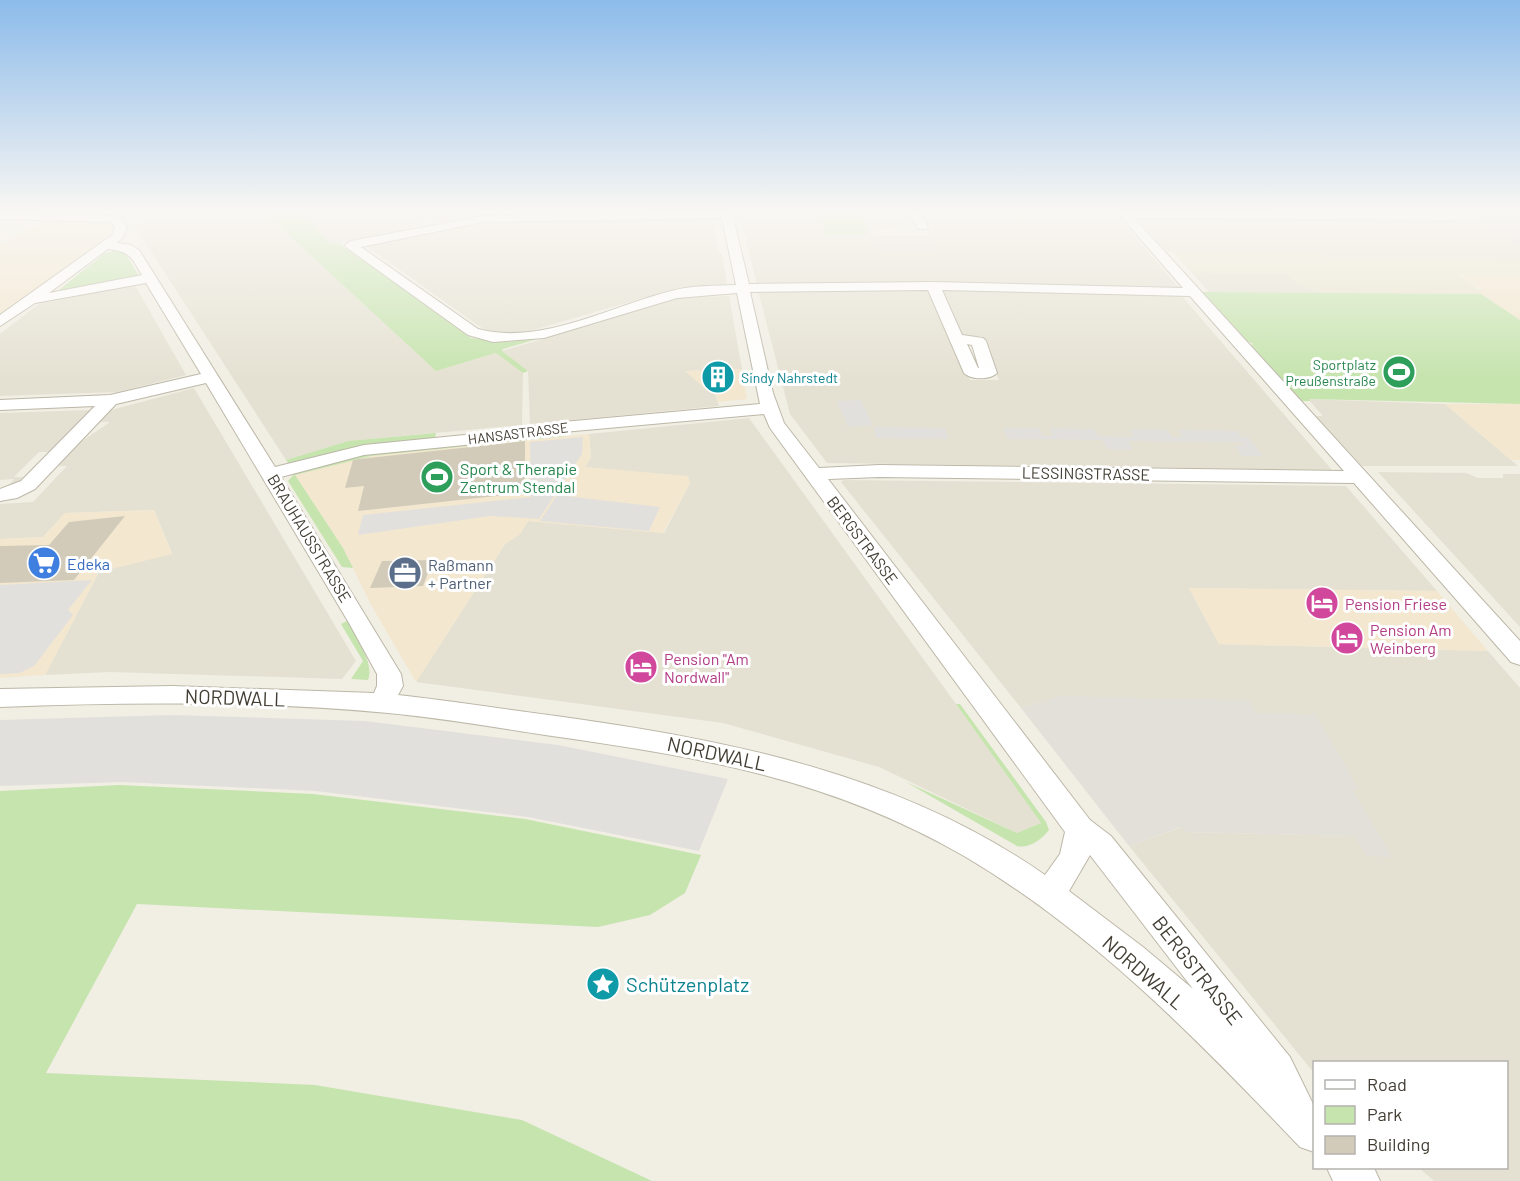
<svg xmlns="http://www.w3.org/2000/svg" width="1520" height="1181" viewBox="0 0 1520 1181" font-family="Barlow,sans-serif">
  <style>
    .residential { fill: #e5e1d2 }
    .commercial { fill: #f3e7cf }
    .industrial { fill: #e3dfd9 }
    .education { fill: #eae5ce }
    .green { fill: #c6e4ae }
    .parking { fill: #e2e0dc }
    .building { fill: #d2cbba }
    .lines { fill: none; stroke-linecap: round; stroke-linejoin: round }
    .minor-casing { stroke: #bcb7a7; stroke-width: 2 }
    .minor { fill: #fff; fill-rule: evenodd }
    .labels { text-anchor: middle; dominant-baseline: central; stroke-width: 6; stroke-linejoin: round; paint-order: stroke }
    .far-leisure-label { font-size: 14px; fill: #27864d; stroke: #fff; text-anchor: end }
    .far-culture-label { font-size: 14px; fill: #0d838f; stroke: #fff; text-anchor: start }
    .far-street-label { font-size: 14px; fill: #433e34; stroke: #fff }
    .leisure-label { font-size: 16px; fill: #27864d; stroke: #fff; text-anchor: start }
    .street-label { font-size: 16px; fill: #433e34; stroke: #fff }
    .shop-label { font-size: 16px; fill: #366cbe; stroke: #fff; text-anchor: start }
    .service-label { font-size: 16px; fill: #4e5e75; stroke: #fff; text-anchor: start }
    .hotel-label { font-size: 16px; fill: #b23c85; stroke: #fff; text-anchor: start }
    .near-street-label { font-size: 20px; fill: #433e34; stroke: #fff }
    .near-culture-label { font-size: 20px; fill: #0d838f; stroke: #fff; text-anchor: start }
  </style>
  <rect width="100%" height="100%" fill="#f1eee4"/>
  <path class="residential" d="M205 213H265L436 371 497 353 523 373 522 425 348 441 286 460 134 225Z
    M302 213H409L420 224 402 231 333 244 327 241Z
    M427 213H696L487 216 444 221 435 220Z
    M739 213H909L914 223 873 232 878 251H938L918 213H1114L1179 288 923 283 757 284Z
    M1134 213H1464H1439L1441 215Z
    M1137 218 1477 222 1520 246V258L1330 257 1324 253 1167 251Z
    M713 219 718 253H722L727 284 678 288 533 330 515 333 492 332 482 328 366 246 485 222Z
    M1192 273 1287 274 1298 283 1321 293 1209 292Z
    M129 286 136 287 186 375 118 392 0 396V334L39 304Z
    M926 288 970 380H999L982 336H963L940 289 1180 294 1332 470 827 463 790 414 758 290Z
    M729 296 742 369 685 371 709 391H714L719 406 530 424 528 371 502 351 680 298Z
    M194 388 356 661 342 679 110 672 45 675 99 572 172 553 154 510 65 513 43 537 0 539V504L33 502 67 466H56L72 448 110 422H98L111 410Z
    M1308 399 1445 404 1518 466H1362L1316 416H1323Z
    M91 410 49 452H39L14 477H23L15 485 8 487 14 479 0 480V413Z
    M749 418 956 704 1041 823 1017 833 879 767 723 723 416 682 505 544 520 534 528 521 664 533 690 483 662 475 585 467 591 457 589 434Z
    M1378 472 1466 473 1478 478H1503V474H1520V627Z
    M844 480 1346 486 1437 591 1189 588 1219 644 1488 651 1520 688V1181H1434L1419 1168H1506V1062H1314V1073L1129 846 1182 827 1187 832 1356 836 1352 789H1357L1315 715 1256 713 1060 696 1021 708 841 482Z"/>
  <path class="commercial" d="M46 221 105 222 111 226 108 234 96 245 0 314V244Z
    M1459 274 1520 275V320L1481 294V290Z
    M742 369 747 399 718 402 714 391 709 392 685 371Z
    M1445 404H1520V460H1511Z
    M589 434 591 457 585 467 688 476 690 483 663 533 528 521 520 534 505 544 416 682 371 605 343 548 295 475 371 456Z
    M154 510 172 554 99 572 45 675 0 678V539L43 537 65 513Z
    M1189 588 1437 591 1488 651 1219 644Z"/>
  <path class="industrial" d="M1462 213H1520V246L1477 222Z
    M874 236H930L939 251H878Z
    M1060 696 1249 700 1256 713 1315 714 1352 777 1358 789 1353 790 1392 857 1367 856 1355 836 1187 832 1181 827 1129 846 1021 708Z"/>
  <path class="education" d="M1172 251 1324 253 1330 257 1520 258V275L1458 274 1481 291V294L1321 293 1298 283 1287 274 1192 273Z"/>
  <path class="green" d="M265 213H302L329 243 340 244 471 338 508 342 558 333 503 349 502 351 528 371 523 373 496 353 436 371Z
    M819 213H861L868 234H825Z
    M118 250 124 251 139 276 54 294 105 253Z
    M1203 292 1481 294 1520 320V404L1309 399 1310 401H1301L1251 345 1253 344 1247 341Z
    M436 433 435 438 321 455 289 464 286 460 348 441Z
    M565 434 566 436 371 456 295 475 343 548 353 568 342 567 288 481 296 472 366 454Z
    M347 621C355 636 375 663 368 680L351 679 363 661 341 624Z
    M956 704H960L1046 822 1049 830C1042 839 1029 849 1017 846L906 782 1017 833 1041 823Z
    M119 785 313 794 525 819 701 855 685 893 650 915 598 927 137 904 46 1073 315 1085 522 1120 652 1181H0V791Z"/>
  <path class="parking" d="M861 400 873 425 848 427 837 401Z
    M874 427 945 428 948 439 876 438Z
    M1003 428H1039L1042 435 1052 436 1050 428 1094 429 1098 436 1133 437 1130 429 1167 430 1172 437H1182L1178 430 1237 431 1242 437H1248L1263 456H1242L1234 445H1244L1238 442 1128 441 1132 450 1107 449 1102 440 1008 439Z
    M583 437 582 454 539 519 490 516 358 535 363 515 531 497 530 442Z
    M557 495 660 507 649 531 540 521Z
    M92 580 68 610 73 615 35 665 20 673 0 674V585Z
    M172 715 365 721 558 745 728 779 699 851 528 817 316 791 122 782 0 786V720Z"/>
  <path class="building" d="M525 441V493L358 511 364 486 345 488 353 460 359 459Z
    M125 516 74 580 0 583V546L49 545 69 522Z
    M433 560 423 586 370 588 382 561Z"/>
  <g class="lines">
    <defs>
      <path id="minor" d="M0 213 111 216 122 219 127 227 123 237 117 243 131 245 139 250 275 467 364 445 525 429 552 423 760 404 737 293 677 298 544 338 493 342 468 335 347 248 345 245 351 241 483 216 732 213 749 284 933 282 1183 288 1118 213 1461 215V219L1457 220 1134 218 1520 641V665L1511 662 1354 483 879 477 828 479 1090 820 1111 836 1290 1057 1314 1106V1152L1300 1147C1198 1040 1092 931 964 856 831 779 701 757 552 736 498 728 443 718 388 713 261 701 127 702 0 707V689L172 686 374 693 377 686V674L349 623 206 383 116 404 35 489 17 498 0 501V489L21 481 95 406 0 410V400L110 395 201 374 146 283 35 303 0 326V315L112 235 115 227 110 222 0 219ZM722 218 736 285C714 286 692 285 671 291 611 306 541 346 478 329L361 247 483 222ZM108 249C131 252 131 257 142 275L49 293ZM928 290 964 373C971 380 990 380 997 373L986 341 983 338 962 335 942 290 1190 296 1344 471 879 465 819 468 784 423 773 393 750 292ZM967 344 972 345 979 368H978ZM764 414 770 428 1065 832 1060 854 1045 875C899 773 728 740 556 716 503 709 451 701 398 695L403 686 401 674 281 477 364 455 525 439 552 433ZM1090 855 1193 989 1143 947 1069 891Z
        M910 213H920L928 227 926 229H918Z
        M1327 1168H1374L1380 1181H1333Z"/>
    </defs>
    <use href="#minor" class="minor-casing"/>
    <use href="#minor" class="minor"/>
  </g>
  <linearGradient id="sky" x2="0" y2="1"><stop stop-color="#8cbbea"/><stop offset="0.56" stop-color="#f9f7f3"/><stop offset="1" stop-color="#f9f7f3" stop-opacity="0"/></linearGradient>
  <rect width="1520" height="378" fill="url(#sky)"/>
  <defs>
    <symbol id="stadium-disc" viewBox="-11 -11 22 22"><circle r="9.5" fill="#2e9e5b" stroke="#fff"/><path d="M0-5a6.5 5 0 1 0 0 10a6.5 5 0 1 0 0-10ZM-3.5-1.8h7v3.6h-7Z" fill="#fff"/></symbol>
    <symbol id="building-disc" viewBox="-11 -11 22 22"><circle r="9.5" fill="#0f9aa8" stroke="#fff"/><path d="M-4-6H4V6H1V3H-1V6H-4ZM-2.5-4.3h1.7v1.8h-1.7ZM.8-4.3h1.7v1.8H.8ZM-2.5-1h1.7V.8h-1.7ZM.8-1h1.7V.8H.8Z" fill="#fff"/></symbol>
    <symbol id="supermarket-disc" viewBox="-11 -11 22 22"><circle r="9.5" fill="#3f7fe0" stroke="#fff"/><path d="M-6-5.5h2.5l.6 2H6L4.5 2H-2.5L-4.4-4H-6ZM-1.5 3.2a1.3 1.3 0 1 0 .1 0ZM3 3.2a1.3 1.3 0 1 0 .1 0Z" fill="#fff"/></symbol>
    <symbol id="office-disc" viewBox="-11 -11 22 22"><circle r="9.5" fill="#5c6f8a" stroke="#fff"/><path d="M-6-3h4V-5.5h4V-3h4V5H-6ZM-1-4.5V-3h2v-1.5ZM-6 0V1H6V0Z" fill="#fff"/></symbol>
    <symbol id="hotel-disc" viewBox="-11 -11 22 22"><circle r="9.5" fill="#d1479c" stroke="#fff"/><path d="M-6-4.5h1.5V1H6V5H4.5V3h-9V5H-6ZM-4 0a1.8 1.8 0 1 1 3.6 0ZM.5 0V-2.5h3Q6-2.5 6 0Z" fill="#fff"/></symbol>
    <symbol id="sight-disc" viewBox="-11 -11 22 22"><circle r="9.5" fill="#0f9aa8" stroke="#fff"/><path d="M0-6L1.8-2.2L6-1.7L2.9 1.2L3.7 5.4L0 3.3L-3.7 5.4L-2.9 1.2L-6-1.7L-1.8-2.2Z" fill="#fff"/></symbol>
  </defs>
  <g fill-rule="evenodd">
    <use href="#stadium-disc" x="1380" y="353" width="38" height="38"/>
    <use href="#building-disc" x="699" y="358" width="38" height="38"/>
    <use href="#stadium-disc" x="418" y="458" width="38" height="38"/>
    <use href="#supermarket-disc" x="25" y="544" width="38" height="38"/>
    <use href="#office-disc" x="386" y="554" width="38" height="38"/>
    <use href="#hotel-disc" x="1303" y="584" width="38" height="38"/>
    <use href="#hotel-disc" x="1328" y="619" width="38" height="38"/>
    <use href="#hotel-disc" x="622" y="648" width="38" height="38"/>
    <use href="#sight-disc" x="584" y="965" width="38" height="38"/>
  </g>
  <g class="labels">
    <g class="far-leisure-label">
      <text x="1376" y="364">Sportplatz<tspan x="1376" dy="16">Preußenstraße</tspan></text>
    </g>
    <g class="far-culture-label">
      <text x="741" y="377">Sindy Nahrstedt</text>
    </g>
    <g class="far-street-label">
      <text transform="translate(518 433) rotate(-7)">HANSASTRASSE</text>
    </g>
    <g class="leisure-label">
      <text x="460" y="468">Sport &amp; Therapie<tspan x="460" dy="18">Zentrum Stendal</tspan></text>
    </g>
    <g class="street-label">
      <text transform="translate(1086 473) rotate(1)">LESSINGSTRASSE</text>
      <text transform="translate(310 538) rotate(59)">BRAUHAUSSTRASSE</text>
      <text transform="translate(863 540) rotate(53)">BERGSTRASSE</text>
    </g>
    <g class="shop-label">
      <text x="67" y="563">Edeka</text>
    </g>
    <g class="service-label">
      <text x="428" y="564">Raßmann<tspan x="428" dy="18">+ Partner</tspan></text>
    </g>
    <g class="hotel-label">
      <text x="1345" y="603">Pension Friese</text>
      <text x="1370" y="629">Pension Am<tspan x="1370" dy="18">Weinberg</tspan></text>
      <text x="664" y="658">Pension "Am<tspan x="664" dy="18">Nordwall"</tspan></text>
    </g>
    <g class="near-street-label">
      <text transform="translate(235 697) rotate(2)">NORDWALL</text>
      <text transform="translate(717 753) rotate(12)">NORDWALL</text>
      <text transform="translate(1198 970) rotate(52)">BERGSTRASSE</text>
      <text transform="translate(1144 972) rotate(41)">NORDWALL</text>
    </g>
    <g class="near-culture-label">
      <text x="626" y="984">Schützenplatz</text>
    </g>
  </g>
  <rect x="1313" y="1061" width="195" height="108" fill="#ffffff" stroke="#b4b2ae" stroke-width="1.5"/>
  <rect x="1325" y="1080" width="30" height="9" fill="#ffffff" stroke="#b4b2ae" stroke-width="1.5"/>
  <text x="1367" y="1091" font-size="18" fill="#433e34">Road</text>
  <rect x="1325" y="1106" width="30" height="18" fill="#c6e4ae" stroke="#b4b2ae" stroke-width="1.5"/>
  <text x="1367" y="1121" font-size="18" fill="#433e34">Park</text>
  <rect x="1325" y="1136" width="30" height="18" fill="#d2cbba" stroke="#b4b2ae" stroke-width="1.5"/>
  <text x="1367" y="1151" font-size="18" fill="#433e34">Building</text>
</svg>
